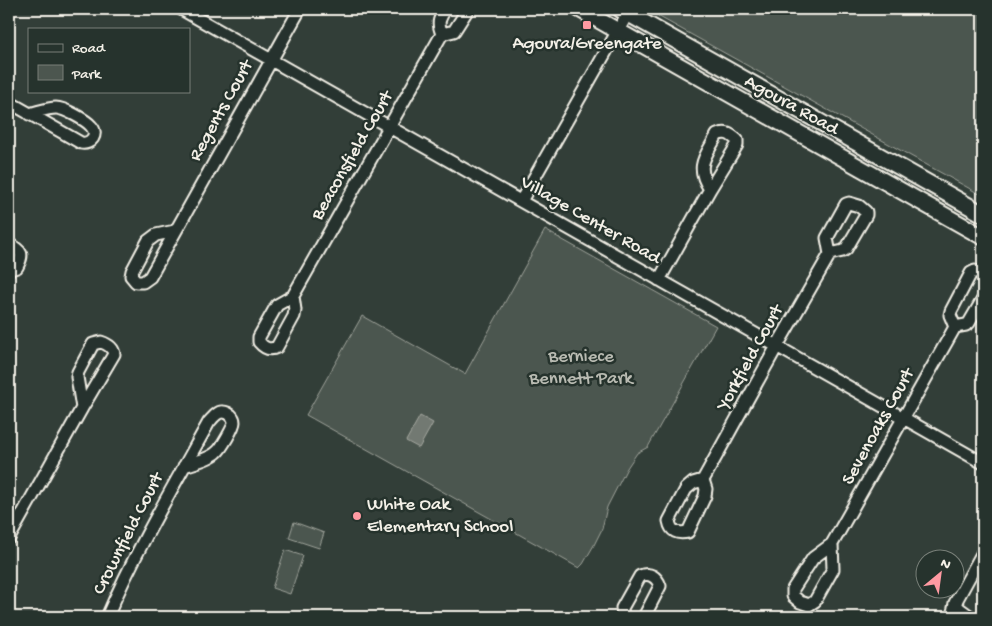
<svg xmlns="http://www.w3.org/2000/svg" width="992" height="626" viewBox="0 0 992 626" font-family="'Gochi Hand',sans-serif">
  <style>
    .green { fill: #4c564f; stroke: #a0a49c }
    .water { fill: #727972; stroke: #a6a9a1 }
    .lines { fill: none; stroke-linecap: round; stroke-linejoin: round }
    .minor-casing { stroke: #f4f1e8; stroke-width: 15 }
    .secondary-casing { stroke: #f4f1e8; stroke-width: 19 }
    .minor { stroke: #26332d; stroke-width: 11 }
    .secondary { stroke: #26332d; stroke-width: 15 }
    .poi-dot { fill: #ff9aa2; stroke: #26332d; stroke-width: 2 }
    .labels { text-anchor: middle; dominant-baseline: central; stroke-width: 5; stroke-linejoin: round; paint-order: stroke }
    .poi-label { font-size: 19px; fill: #f4f1e8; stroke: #26332d }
    .street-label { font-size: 19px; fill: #f4f1e8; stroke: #26332d }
    .park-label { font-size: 19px; fill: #b9bbb2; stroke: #26332d }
  </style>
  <rect width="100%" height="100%" fill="#323e38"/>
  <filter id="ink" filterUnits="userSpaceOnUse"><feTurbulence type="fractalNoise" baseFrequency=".02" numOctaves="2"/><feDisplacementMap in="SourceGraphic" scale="10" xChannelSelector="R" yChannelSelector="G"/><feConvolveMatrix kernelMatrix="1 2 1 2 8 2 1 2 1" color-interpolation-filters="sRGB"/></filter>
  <g filter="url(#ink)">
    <path class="green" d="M645 9H983V196Z
      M545 230 716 326 648 447 637 453 627 468 607 507 602 529 594 545 583 564 579 568 306 415 362 316 465 374Z
      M294 522 324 533 319 548 289 538Z
      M285 550 303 556 290 594 272 588Z"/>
    <path class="water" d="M420 416 433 423 419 448 406 441Z"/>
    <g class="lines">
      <defs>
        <path id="minor" d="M181 9 983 463
          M442 34 454 31 468 9
          M442 34C437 22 439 20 445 9
          M9 102 81 143C91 145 99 134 91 126 86 120 64 108 56 108 47 108 38 112 29 114
          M521 201 628 13
          M175 231 156 235 148 241 132 271 131 276 136 282H143L150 277 300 9
          M9 244C22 252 24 253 17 267L11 269 9 268
          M659 280 710 189 737 145V140C730 134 726 131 717 135 706 156 694 166 710 189
          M293 296 295 310 294 316 277 347C269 351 264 348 259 342V337L277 305 293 296 442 34
          M955 327 950 315 951 311 971 273 975 271 983 274
          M955 327 966 325 969 323 983 299
          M703 480 706 489 705 496 688 532C677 534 671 532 669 521L686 489 693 483 703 480 777 346 830 254 827 238 846 204 849 203 859 206 866 212V215L846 249 843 251 830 254
          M9 538 82 408 114 354C113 347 107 344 101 342L93 344 78 372 77 377 82 408
          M832 544 833 569 815 601 809 605 800 602 793 596V589L813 558 832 544 955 327
          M955 603 960 609 971 617
          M107 617C136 550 173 487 209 422 211 420 214 416 217 414 223 409 234 414 234 422 234 427 221 449 217 452 210 459 193 463 184 466
          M623 617 622 608 640 576C650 572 657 577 660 586L644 617
          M952 617 955 603 983 552"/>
        <path id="secondary" d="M579 9 983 237
          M620 9 983 214"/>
      </defs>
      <use href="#minor" class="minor-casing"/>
      <use href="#secondary" class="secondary-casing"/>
      <use href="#minor" class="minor"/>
      <use href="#secondary" class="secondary"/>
    </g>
  </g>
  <g class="poi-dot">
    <rect x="582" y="20" width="10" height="10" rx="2.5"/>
    <circle cx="357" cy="516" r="5"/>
  </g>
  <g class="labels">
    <g class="poi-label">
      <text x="587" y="44">Agoura/Greengate</text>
      <text x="367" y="505" text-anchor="start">White Oak<tspan x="367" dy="22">Elementary School</tspan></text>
    </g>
    <g class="street-label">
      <text transform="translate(791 106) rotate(29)">Agoura Road</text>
      <text transform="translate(222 111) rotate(-61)">Regents Court</text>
      <text transform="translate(353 156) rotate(-60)">Beaconsfield Court</text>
      <text transform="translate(590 221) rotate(30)">Village Center Road</text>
      <text transform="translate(751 358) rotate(-61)">Yorkfield Court</text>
      <text transform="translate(879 427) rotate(-61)">Sevenoaks Court</text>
      <text transform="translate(129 534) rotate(-63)">Crownfield Court</text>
    </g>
    <g class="park-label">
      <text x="581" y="357">Berniece<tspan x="581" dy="22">Bennett Park</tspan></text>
    </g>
  </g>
  <rect width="992" height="626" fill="none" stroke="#26332d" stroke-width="30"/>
  <rect x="15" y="15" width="962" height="596" fill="none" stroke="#f4f1e8" stroke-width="2" filter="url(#ink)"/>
  <rect x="28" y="28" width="162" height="65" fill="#26332d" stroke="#787f78"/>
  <rect x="38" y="44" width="25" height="8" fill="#26332d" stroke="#787f78"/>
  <text x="72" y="52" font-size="15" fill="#f4f1e8">Road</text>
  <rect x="38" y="65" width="25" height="15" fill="#4c564f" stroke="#787f78"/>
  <text x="72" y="78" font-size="15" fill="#f4f1e8">Park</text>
  <g transform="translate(940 574) rotate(29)"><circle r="24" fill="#26332d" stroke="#787f78"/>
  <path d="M0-4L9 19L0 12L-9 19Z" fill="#ff9aa2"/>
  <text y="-8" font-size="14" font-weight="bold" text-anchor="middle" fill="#f4f1e8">N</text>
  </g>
</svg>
